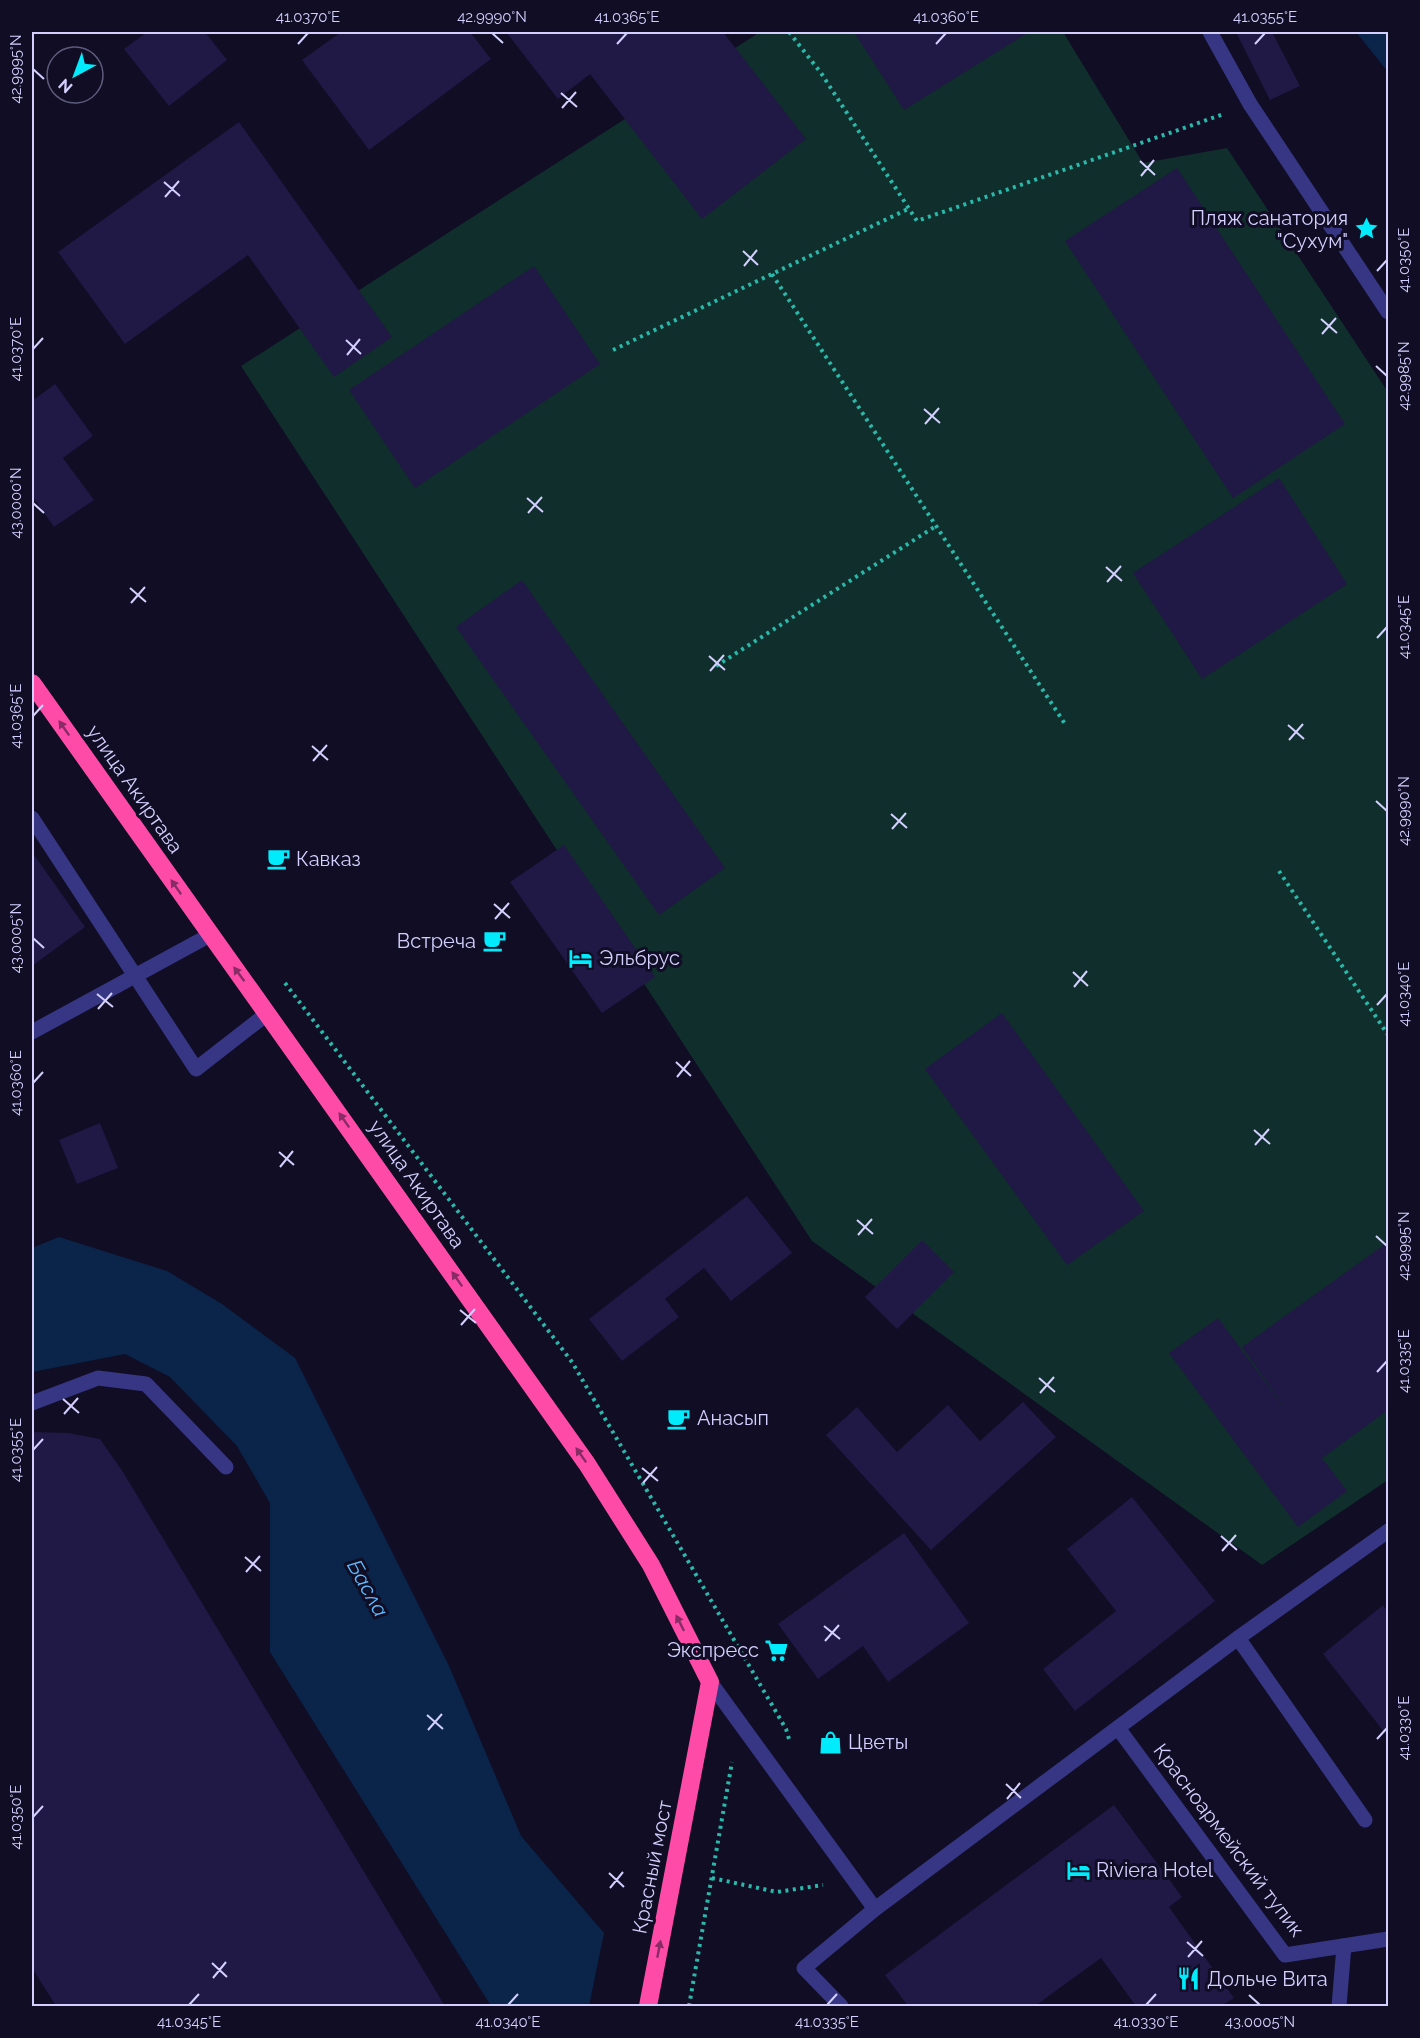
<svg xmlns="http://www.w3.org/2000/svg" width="1420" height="2038" viewBox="0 0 1420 2038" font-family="Raleway,sans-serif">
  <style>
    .green { fill: #102e2c }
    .water { fill: #0b254a }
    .building { fill: #201845 }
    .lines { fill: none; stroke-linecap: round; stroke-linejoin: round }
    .path { stroke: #29b9ab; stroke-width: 4; stroke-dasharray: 3 4.5; stroke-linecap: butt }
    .lane { stroke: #363684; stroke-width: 15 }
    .street { stroke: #363684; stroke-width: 15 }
    .highway { stroke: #ff4ba8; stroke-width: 18 }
    .oneway { fill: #882c66 }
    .ticks { fill: none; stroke: #d3d0ff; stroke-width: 2 }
    .labels { text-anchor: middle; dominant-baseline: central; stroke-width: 6; stroke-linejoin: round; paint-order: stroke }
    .poi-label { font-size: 20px; fill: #d3d0ff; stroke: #100d24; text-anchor: start }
    .street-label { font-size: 20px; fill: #d3d0ff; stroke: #100d24 }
    .water-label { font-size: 21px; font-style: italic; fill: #5ebaff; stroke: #100d24 }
    .neatline { fill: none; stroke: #d3d0ff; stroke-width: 2 }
    .ticks-label { font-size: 15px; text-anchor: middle; fill: #d3d0ff }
  </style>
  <rect width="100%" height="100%" fill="#100d24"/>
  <path class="green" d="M760 32H1063L1143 163 1227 148 1388 392V1480L1262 1565 812 1241 241 366Z"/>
  <path class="water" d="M1356 32H1388V72Z
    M59 1237 167 1271 222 1304 295 1358 449 1666 521 1836 604 1933 589 2006H491L270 1652V1503L237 1446 170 1377 125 1354 32 1372V1248Z"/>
  <path class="building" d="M147 32H205L227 60 169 106 124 49Z
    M341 32H470L491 59 369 150 302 60Z
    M506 32H723L806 139 702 219 590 74 558 99Z
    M854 32H1029L904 110Z
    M1236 32H1272L1300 86 1270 100Z
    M239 122 392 337 334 377 248 255 125 344 58 252Z
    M1177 168 1345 424 1233 498 1065 241Z
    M534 266 600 364 415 488 349 390Z
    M55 384 93 436 63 458 94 500 54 527 32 496V401Z
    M1279 478 1347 584 1202 679 1133 573Z
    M522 580 725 868 659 915 456 627Z
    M564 845 655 977 602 1013 510 882Z
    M32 852 85 927 32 966Z
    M1002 1013 1144 1211 1067 1265 925 1069Z
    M100 1123 118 1168 77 1184 59 1140Z
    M747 1196 792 1253 731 1301 704 1268 665 1299 679 1317 622 1361 589 1319Z
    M922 1240 954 1272 897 1329 865 1297Z
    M1388 1242V1410L1322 1458 1347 1491 1298 1527 1169 1353 1218 1318 1292 1418 1242 1347Z
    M1023 1402 1056 1437 931 1550 826 1435 857 1407 897 1452 948 1405 980 1441Z
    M32 1432 68 1433 100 1439 123 1472 445 2006H56L32 1968Z
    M1132 1497 1215 1601 1075 1711 1043 1669 1116 1611 1067 1549Z
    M904 1533 969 1623 888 1682 863 1646 818 1679 778 1624Z
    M1383 1605 1388 1612V1737L1323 1654Z
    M1114 1805 1182 1897 1169 1907 1234 1998 1221 2006H1136L1101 1958 1035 2006H908L885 1975Z"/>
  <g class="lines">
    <path class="path" d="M789 32 821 73 917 221 1224 114
      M772 274 1065 724
      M613 350 908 209
      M716 666 936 526
      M1279 871 1388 1035
      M285 983 572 1362 786 1729 789 1739
      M712 1878 777 1892 823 1885
      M689 2006 732 1762"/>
    <path class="lane" d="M32 818 196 1069 268 1013
      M32 1403 98 1378 146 1384 226 1467
      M1238 1638 1365 1820
      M841 2006 804 1968 875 1909
      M1339 2006 1344 1946"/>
    <path class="street" d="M1210 32 1250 104 1388 312
      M32 1032 210 935
      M710 1682 875 1909 1238 1638 1388 1531
      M1118 1728 1285 1955 1388 1939"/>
    <path class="highway" d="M32 683 587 1464 651 1565 710 1682 648 2006"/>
  </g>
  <defs><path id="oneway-solid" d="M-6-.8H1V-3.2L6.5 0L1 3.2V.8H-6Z" transform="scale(1.5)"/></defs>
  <g class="oneway">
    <use href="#oneway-solid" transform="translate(64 728) rotate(-125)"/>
    <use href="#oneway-solid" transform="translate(176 887) rotate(-125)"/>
    <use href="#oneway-solid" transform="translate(239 974) rotate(-127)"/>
    <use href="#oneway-solid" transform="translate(344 1120) rotate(-125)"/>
    <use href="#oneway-solid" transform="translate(457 1279) rotate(-125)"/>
    <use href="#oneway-solid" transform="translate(581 1455) rotate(-125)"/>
    <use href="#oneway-solid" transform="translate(680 1623) rotate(-117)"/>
    <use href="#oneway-solid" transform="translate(659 1949) rotate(-79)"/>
  </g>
  <path class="ticks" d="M492 33 503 43M298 44 308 33M617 44 627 33M936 44 946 33M1255 44 1265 33M33 69 44 79M561 93 577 107M562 108 576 92M1140 161 1155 175M1141 176 1154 160M164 182 180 196M165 197 179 181M743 251 758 265M744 266 757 250M1377 271 1387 260M1321 319 1337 333M1322 334 1336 318M346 340 361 354M33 349 43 338M347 355 360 339M1376 366 1387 376M924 409 940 423M925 424 939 408M527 498 543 512M33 503 44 513M528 513 542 497M1106 567 1122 581M1107 582 1121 566M130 588 146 602M131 603 145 587M1377 638 1387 627M709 656 725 670M710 671 724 655M33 716 43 705M1288 725 1304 739M1289 740 1303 724M312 746 328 760M313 761 327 745M1376 801 1387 811M891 814 907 828M892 829 906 813M494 904 510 918M495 919 509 903M33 938 44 948M1073 972 1088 986M1074 987 1087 971M97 994 113 1007M1377 1005 1387 994M98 1009 112 993M676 1062 691 1076M677 1077 690 1061M33 1083 43 1072M1254 1130 1270 1144M1255 1145 1269 1129M279 1152 294 1165M280 1167 293 1151M857 1220 873 1234M858 1235 872 1219M1376 1236 1387 1246M460 1310 476 1323M461 1325 475 1309M1377 1372 1387 1361M1039 1378 1055 1392M1040 1393 1054 1377M63 1399 79 1413M64 1414 78 1398M33 1450 43 1439M642 1468 658 1481M643 1483 657 1467M1221 1536 1237 1550M1222 1551 1236 1535M245 1557 261 1571M246 1572 260 1556M824 1626 840 1639M825 1641 839 1625M427 1715 443 1729M428 1730 442 1714M1377 1739 1387 1728M1006 1784 1021 1798M1007 1799 1020 1783M33 1817 43 1806M609 1873 624 1887M610 1888 623 1872M1187 1942 1203 1956M1188 1957 1202 1941M212 1963 227 1977M213 1978 226 1962M1249 1995 1260 2005M189 2005 199 1994M508 2005 518 1994M827 2005 837 1994M1146 2005 1156 1994"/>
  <defs>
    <symbol id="sight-bare" viewBox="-9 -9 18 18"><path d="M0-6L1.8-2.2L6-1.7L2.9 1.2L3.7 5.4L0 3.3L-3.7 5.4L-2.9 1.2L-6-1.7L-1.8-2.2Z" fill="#00ebfb" stroke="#100d24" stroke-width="2.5" paint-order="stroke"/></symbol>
    <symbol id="cafe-bare" viewBox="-9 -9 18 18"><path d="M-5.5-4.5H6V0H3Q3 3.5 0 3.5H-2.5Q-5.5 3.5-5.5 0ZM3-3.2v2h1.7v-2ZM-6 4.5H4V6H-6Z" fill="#00ebfb" stroke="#100d24" stroke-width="2.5" paint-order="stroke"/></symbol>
    <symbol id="hotel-bare" viewBox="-9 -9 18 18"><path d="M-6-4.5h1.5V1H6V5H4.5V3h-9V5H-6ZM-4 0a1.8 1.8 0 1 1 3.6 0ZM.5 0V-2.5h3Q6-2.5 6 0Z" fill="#00ebfb" stroke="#100d24" stroke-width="2.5" paint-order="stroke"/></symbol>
    <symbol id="supermarket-bare" viewBox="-9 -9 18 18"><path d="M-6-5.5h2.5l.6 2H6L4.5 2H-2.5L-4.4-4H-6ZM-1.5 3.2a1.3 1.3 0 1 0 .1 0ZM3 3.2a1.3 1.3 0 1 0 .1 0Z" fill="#00ebfb" stroke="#100d24" stroke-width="2.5" paint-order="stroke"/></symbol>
    <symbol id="shop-bare" viewBox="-9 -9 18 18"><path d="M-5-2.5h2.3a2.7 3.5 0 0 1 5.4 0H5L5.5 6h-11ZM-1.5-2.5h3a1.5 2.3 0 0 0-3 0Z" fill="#00ebfb" stroke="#100d24" stroke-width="2.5" paint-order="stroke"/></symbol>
    <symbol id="restaurant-bare" viewBox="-9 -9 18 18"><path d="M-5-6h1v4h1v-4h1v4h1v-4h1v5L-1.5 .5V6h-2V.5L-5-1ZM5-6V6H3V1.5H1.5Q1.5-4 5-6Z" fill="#00ebfb" stroke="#100d24" stroke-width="2.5" paint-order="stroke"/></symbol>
  </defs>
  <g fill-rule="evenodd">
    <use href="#sight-bare" x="1350" y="212" width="33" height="33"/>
    <use href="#cafe-bare" x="262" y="842" width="33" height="33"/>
    <use href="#cafe-bare" x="478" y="924" width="33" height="33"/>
    <use href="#hotel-bare" x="564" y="942" width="33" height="33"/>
    <use href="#cafe-bare" x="662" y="1402" width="33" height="33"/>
    <use href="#supermarket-bare" x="760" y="1634" width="33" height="33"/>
    <use href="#shop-bare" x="814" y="1726" width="33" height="33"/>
    <use href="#hotel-bare" x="1062" y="1854" width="33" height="33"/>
    <use href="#restaurant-bare" x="1172" y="1962" width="33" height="33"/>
  </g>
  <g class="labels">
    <g class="poi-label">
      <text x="1348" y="218" text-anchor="end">Пляж санатория<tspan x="1348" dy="23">"Сухум"</tspan></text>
      <text x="296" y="859">Кавказ</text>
      <text x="476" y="941" text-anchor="end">Встреча</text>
      <text x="599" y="958">Эльбрус</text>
      <text x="697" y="1418">Анасып</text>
      <text x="759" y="1650" text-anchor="end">Экспресс</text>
      <text x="848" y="1742">Цветы</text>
      <text x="1096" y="1870">Riviera Hotel</text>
      <text x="1207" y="1979">Дольче Вита</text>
    </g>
    <g class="street-label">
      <text transform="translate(135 789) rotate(55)">улица Акиртава</text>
      <text transform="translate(417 1184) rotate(55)">улица Акиртава</text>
      <text transform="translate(1229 1840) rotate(53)">Красноармейский тупик</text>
      <text transform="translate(652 1867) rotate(-79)">Красный мост</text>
    </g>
    <g class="water-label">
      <text transform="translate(368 1588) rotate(61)">Басла</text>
    </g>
  </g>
  <rect width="1420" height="2038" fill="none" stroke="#100d24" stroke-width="66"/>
  <g transform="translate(75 75) rotate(221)"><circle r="28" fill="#100d24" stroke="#5e5b7c" stroke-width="1.5"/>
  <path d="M0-4.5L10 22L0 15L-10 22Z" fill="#00ebfb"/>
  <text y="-9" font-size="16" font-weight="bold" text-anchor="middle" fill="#d3d0ff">N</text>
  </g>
  <rect x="33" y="33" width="1354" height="1972" class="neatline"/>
  <g class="ticks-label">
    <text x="308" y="22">41.0370°E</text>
    <text x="492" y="22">42.9990°N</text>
    <text x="627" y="22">41.0365°E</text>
    <text x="946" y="22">41.0360°E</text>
    <text x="1265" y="22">41.0355°E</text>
    <text transform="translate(16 69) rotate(-90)" y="5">42.9995°N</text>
    <text transform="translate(1404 260) rotate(-90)" y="5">41.0350°E</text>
    <text transform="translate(16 349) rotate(-90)" y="5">41.0370°E</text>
    <text transform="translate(1404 376) rotate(-90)" y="5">42.9985°N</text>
    <text transform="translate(16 503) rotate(-90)" y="5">43.0000°N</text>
    <text transform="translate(1404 627) rotate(-90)" y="5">41.0345°E</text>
    <text transform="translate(16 716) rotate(-90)" y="5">41.0365°E</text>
    <text transform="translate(1404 811) rotate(-90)" y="5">42.9990°N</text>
    <text transform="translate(16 938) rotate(-90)" y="5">43.0005°N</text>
    <text transform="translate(1404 994) rotate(-90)" y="5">41.0340°E</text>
    <text transform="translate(16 1083) rotate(-90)" y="5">41.0360°E</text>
    <text transform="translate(1404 1246) rotate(-90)" y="5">42.9995°N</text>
    <text transform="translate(1404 1361) rotate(-90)" y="5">41.0335°E</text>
    <text transform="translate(16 1450) rotate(-90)" y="5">41.0355°E</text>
    <text transform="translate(1404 1728) rotate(-90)" y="5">41.0330°E</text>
    <text transform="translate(16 1817) rotate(-90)" y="5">41.0350°E</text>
    <text x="189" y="2027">41.0345°E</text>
    <text x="508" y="2027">41.0340°E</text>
    <text x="827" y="2027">41.0335°E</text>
    <text x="1146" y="2027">41.0330°E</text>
    <text x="1260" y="2027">43.0005°N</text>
  </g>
</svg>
